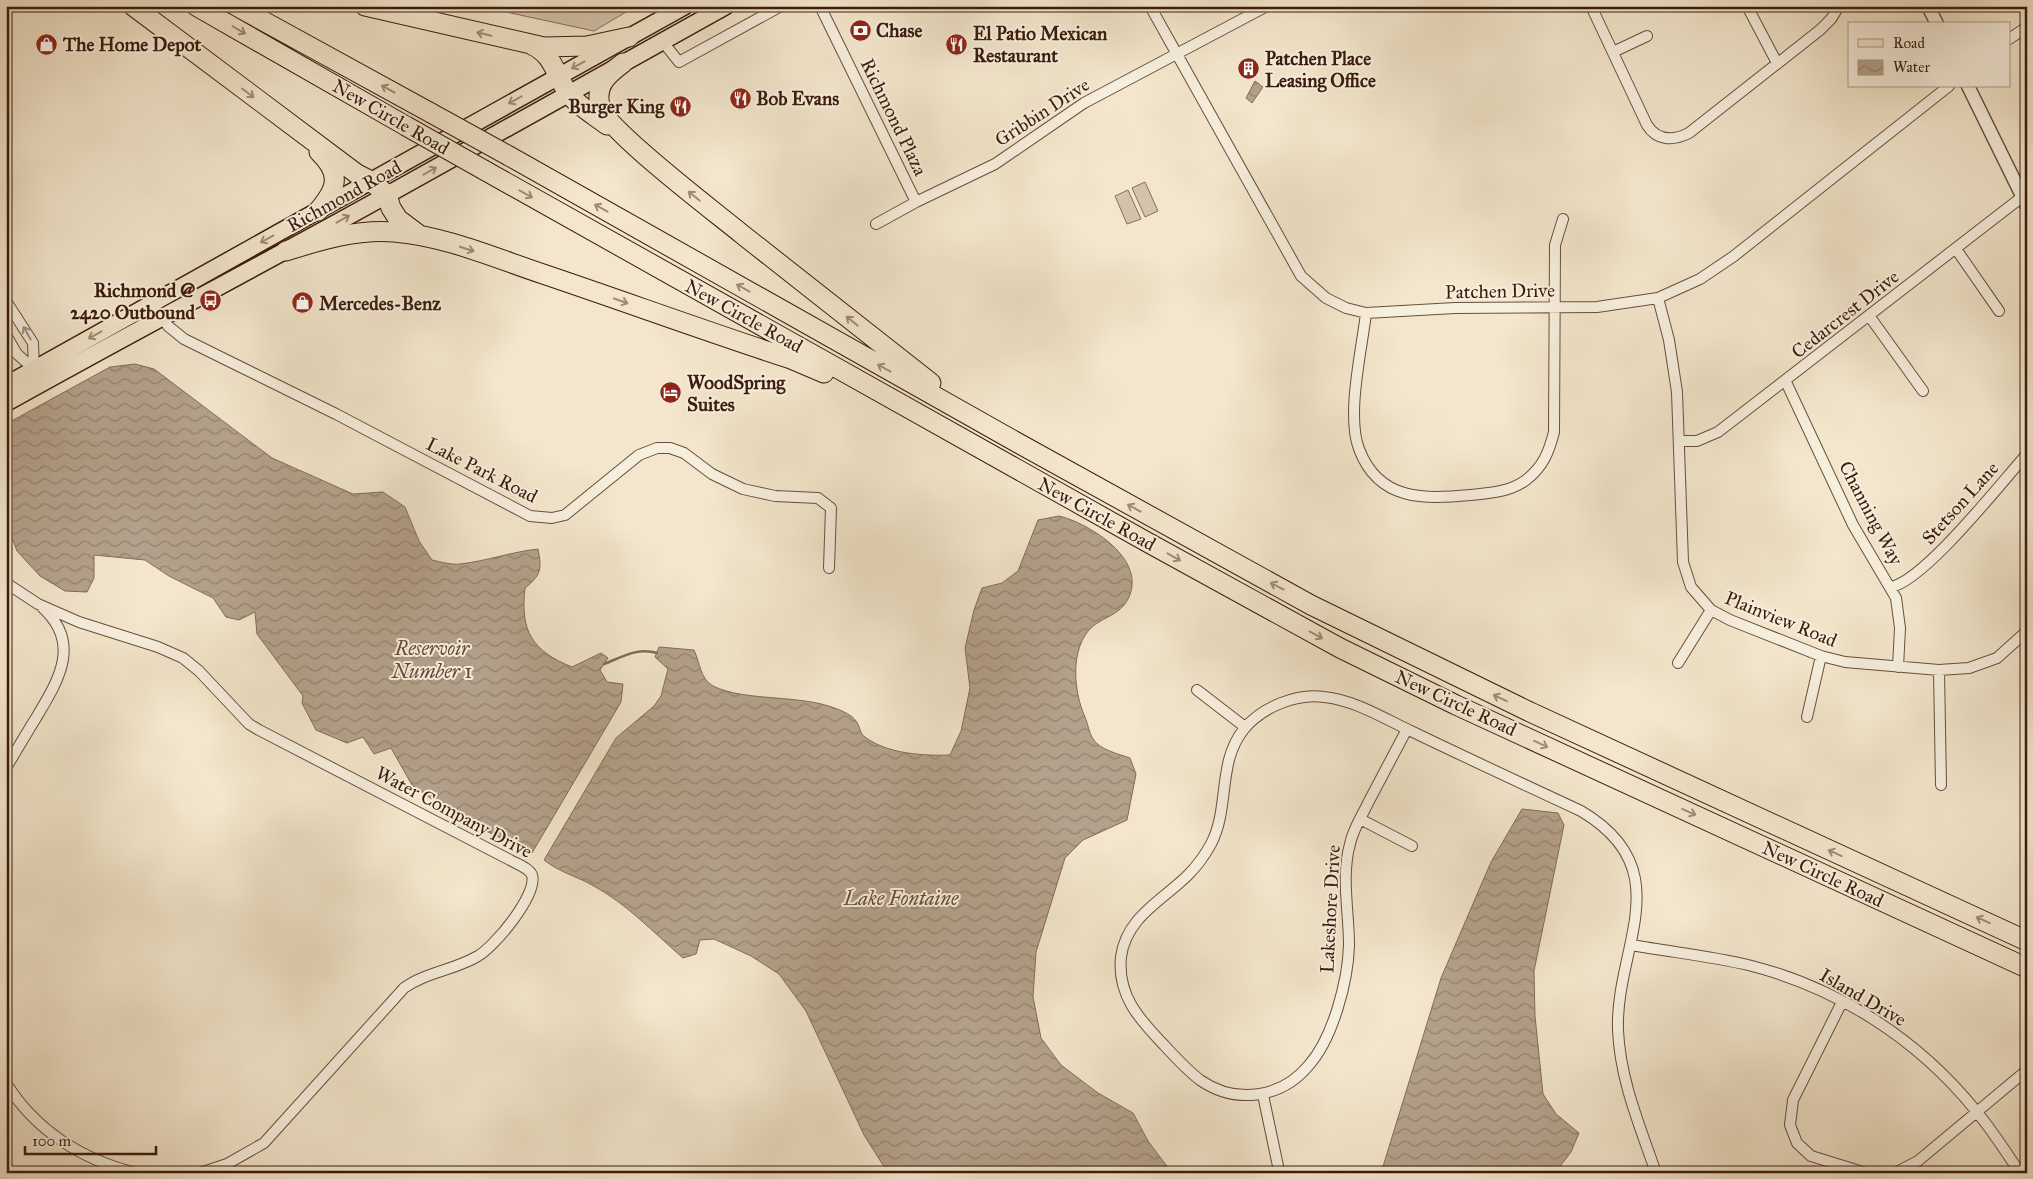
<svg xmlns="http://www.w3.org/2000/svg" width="2033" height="1179" viewBox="0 0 2033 1179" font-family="'IM FELL Great Primer',serif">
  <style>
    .green { fill: #d4c3ab; stroke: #886f5c }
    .water { fill: url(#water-waves); stroke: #846b58 }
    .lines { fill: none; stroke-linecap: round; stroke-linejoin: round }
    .stream { stroke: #846b58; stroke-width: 2.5 }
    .minor-casing { stroke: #694e3c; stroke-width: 12 }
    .tertiary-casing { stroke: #694e3c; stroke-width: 15 }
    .primary-casing { stroke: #3b1b0c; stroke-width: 19 }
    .trunk-casing { stroke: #3b1b0c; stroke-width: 19 }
    .motorway-casing { stroke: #3b1b0c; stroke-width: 21 }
    .minor { stroke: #f7efde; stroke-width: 10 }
    .tertiary { stroke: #f7efde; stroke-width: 12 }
    .primary { stroke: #f3e6cc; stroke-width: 16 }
    .trunk { stroke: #f3e6cc; stroke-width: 16 }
    .motorway { stroke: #f3e6cc; stroke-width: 19 }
    .motorway-bridge-casing { stroke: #3b1b0c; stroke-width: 21; stroke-linecap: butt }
    .motorway-bridge { stroke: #f3e6cc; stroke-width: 19 }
    .oneway { stroke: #a08b76 }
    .oneway2 { stroke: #a29080 }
    .labels { text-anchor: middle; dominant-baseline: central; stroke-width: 4; stroke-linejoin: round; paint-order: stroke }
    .poi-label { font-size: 19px; font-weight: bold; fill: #3b1b0c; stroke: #f7efde; text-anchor: start }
    .street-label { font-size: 19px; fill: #3b1b0c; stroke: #f7efde }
    .water-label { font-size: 20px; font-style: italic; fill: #654a38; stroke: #f7efde }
  </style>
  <defs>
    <pattern id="water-waves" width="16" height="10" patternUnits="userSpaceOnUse" patternTransform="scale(1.25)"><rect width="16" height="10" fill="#b4a18b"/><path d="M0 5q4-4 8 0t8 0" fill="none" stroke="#948270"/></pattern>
  </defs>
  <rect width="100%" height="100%" fill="#f3e6cc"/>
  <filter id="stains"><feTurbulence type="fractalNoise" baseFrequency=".004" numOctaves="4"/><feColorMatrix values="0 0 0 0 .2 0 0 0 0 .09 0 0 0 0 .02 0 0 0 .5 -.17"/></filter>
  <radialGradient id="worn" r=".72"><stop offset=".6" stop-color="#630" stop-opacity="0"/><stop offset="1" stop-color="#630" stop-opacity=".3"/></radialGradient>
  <path class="green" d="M512 6H623L626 12 594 31 506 12Z
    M1145 182 1158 211 1145 217 1132 188Z
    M1128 190 1141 219 1127 224 1115 196Z"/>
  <path class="water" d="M1255 81 1263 87 1252 103 1246 98Z
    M135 364 154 369 272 458 353 494 383 492 405 507 419 541 432 560C441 562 451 565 460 564 487 561 511 552 538 549 542 570 541 575 525 588 520 631 532 651 572 667L601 653 608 658 600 670 607 682 623 684 621 702 532 853 457 817 412 785 391 748 374 754 363 737 347 743 316 730 302 703 303 696 257 634 255 612 239 620 226 617 213 598 169 576 145 560 94 555V578L87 592 65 591 40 576 17 551 6 521V424L110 367Z
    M1059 516C1091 524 1148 560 1128 599 1120 615 1103 617 1092 627 1069 648 1074 693 1085 717 1088 724 1089 733 1093 739 1100 750 1119 754 1130 758L1136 774 1127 820 1083 840 1065 858 1036 952 1033 997 1041 1038 1061 1065 1098 1093 1133 1113 1148 1141 1172 1173H888L864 1135 806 1011 779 974 751 956 714 939 700 940 696 954 683 958C654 933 626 903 592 885 576 876 559 872 544 860L616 738 654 706 661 696 668 669 655 657 659 647 694 650C700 662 700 679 713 686 745 702 802 694 837 709 843 711 853 716 856 721 860 726 860 734 865 737 887 754 925 756 950 755L961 731 970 688 965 648 974 610 982 588 1002 583 1018 571 1038 520Z
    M1522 809 1558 813 1564 825 1534 971 1535 1016 1543 1094 1556 1114 1579 1133 1571 1152 1555 1173H1381L1441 978 1491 862Z"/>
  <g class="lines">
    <path class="stream" d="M604 664C622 657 638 647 657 653"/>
    <defs>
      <path id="minor" d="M820 6 916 202 876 224
        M1150 6 1301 276 1326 298 1346 308 1366 313 1455 308 1597 307 1658 298 1700 279 1734 256 1949 86
        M1591 6 1647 125C1657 141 1673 141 1689 133L1820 30 1831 19 1839 6
        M1747 6 1777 63
        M2009 39 2027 27
        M663 42 679 62 781 6
        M1613 52 1647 36
        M916 202 995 164 1084 103 1267 6
        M1956 249 1999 311
        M1658 298 1669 340 1677 392 1683 562 1691 587 1711 610 1730 620 1821 656 1845 662 1939 670 1969 668 1997 658 2027 631
        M6 301 33 343 34 369
        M1366 313C1362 349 1346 415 1359 449 1379 502 1425 499 1471 495 1490 493 1510 492 1526 480 1543 467 1549 452 1554 432L1555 245 1563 219
        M160 314 168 326 184 339 336 414 530 516 552 518 565 515 639 455 657 448H670L684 453 712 474 743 489 775 496 818 498 831 508 829 568
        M1870 317 1923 391
        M6 335 17 354 34 369
        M1786 382 1853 525 1896 598 1900 628 1898 667
        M1680 441H1697L1718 432 2022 197
        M6 583 38 604 79 622 158 647 183 658 199 671 249 724 259 730 510 860C517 864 529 868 532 875 538 895 494 947 478 956 455 970 426 972 404 988L264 1143 227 1164 200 1173
        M1891 587C1925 580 2000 484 2027 454
        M1678 663 1711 610
        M1939 670 1941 785
        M1197 690 1245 727
        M1807 717 1821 656
        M1407 729C1394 754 1381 778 1368 803 1362 816 1353 829 1350 844 1341 876 1349 912 1349 945 1348 981 1333 1038 1309 1065 1282 1098 1236 1105 1200 1080 1187 1070 1175 1057 1164 1045 1139 1019 1117 995 1121 957 1126 917 1163 900 1188 875 1197 866 1205 855 1211 844 1230 808 1217 762 1244 729 1262 707 1297 693 1324 697 1355 700 1385 719 1413 732 1469 759 1525 785 1581 811 1681 870 1615 947 1618 1030 1620 1080 1640 1126 1656 1173
        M6 768C16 751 26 734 36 718 58 681 82 644 43 608
        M1360 819 1412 846
        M1632 945C1670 952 1710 956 1748 965 1837 987 1918 1039 1976 1111 1992 1130 2006 1152 2020 1173
        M1842 1002 1793 1100 1790 1125 1797 1143 1811 1156 1866 1173
        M6 1083C35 1130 82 1160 136 1173
        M1263 1095 1278 1166
        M1895 1173 1918 1161 2027 1070"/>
      <path id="tertiary" d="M1928 6 1937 24
        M1968 86 2027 206"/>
      <path id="primary" d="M6 385 371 181
        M6 403C133 332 261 265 387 195"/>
      <path id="trunk" d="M371 181 685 6
        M387 195 726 6"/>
      <path id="motorway" d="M133 6 357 174 371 181 387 195 391 208 398 219 418 234
        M196 6 406 126
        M236 6 431 113
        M365 6 544 47 587 46 629 37
        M532 45C554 55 555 75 568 93 578 106 594 115 607 125
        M623 63C607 75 595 85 600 106 605 129 719 215 743 235 806 284 868 334 931 383
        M509 156 1018 443 1311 605 1530 712 2027 941
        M484 170 1147 542 1340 648 1456 705 2027 968
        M318 211C337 189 342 174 319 152
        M286 251C321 240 357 229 394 232 445 236 495 258 543 274 626 302 708 332 791 359L824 373"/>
    </defs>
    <use href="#minor" class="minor-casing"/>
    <use href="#tertiary" class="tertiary-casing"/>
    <use href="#primary" class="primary-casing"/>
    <use href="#trunk" class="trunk-casing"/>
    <use href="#motorway" class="motorway-casing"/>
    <use href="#minor" class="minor"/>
    <use href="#tertiary" class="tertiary"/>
    <use href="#primary" class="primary"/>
    <use href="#trunk" class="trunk"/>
    <use href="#motorway" class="motorway"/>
    <defs>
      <path id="motorway-bridge" d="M431 113 509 156
        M406 126 484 170"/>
    </defs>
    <use href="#motorway-bridge" class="motorway-bridge-casing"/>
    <use href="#motorway-bridge" class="motorway-bridge"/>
  </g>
  <defs><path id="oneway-shaft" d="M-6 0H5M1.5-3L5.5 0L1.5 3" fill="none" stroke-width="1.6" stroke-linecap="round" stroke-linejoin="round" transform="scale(1.25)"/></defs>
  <g class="oneway">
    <use href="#oneway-shaft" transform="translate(239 30) rotate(30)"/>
    <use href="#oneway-shaft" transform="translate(484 34) rotate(-167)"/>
    <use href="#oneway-shaft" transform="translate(578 65) rotate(151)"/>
    <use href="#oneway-shaft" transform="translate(388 89) rotate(-151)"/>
    <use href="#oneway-shaft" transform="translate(248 93) rotate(37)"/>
    <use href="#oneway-shaft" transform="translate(515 100) rotate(151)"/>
    <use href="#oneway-shaft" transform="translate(430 171) rotate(-29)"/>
    <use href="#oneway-shaft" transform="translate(526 194) rotate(29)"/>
    <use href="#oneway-shaft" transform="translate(694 196) rotate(-141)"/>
    <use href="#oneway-shaft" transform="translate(601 208) rotate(-151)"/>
    <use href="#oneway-shaft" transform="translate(343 219) rotate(-29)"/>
    <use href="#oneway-shaft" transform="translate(267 239) rotate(151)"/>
    <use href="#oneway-shaft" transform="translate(467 249) rotate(18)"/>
    <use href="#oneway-shaft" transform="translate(743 288) rotate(-151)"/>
    <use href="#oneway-shaft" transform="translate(621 301) rotate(19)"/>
    <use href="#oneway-shaft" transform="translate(852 321) rotate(-141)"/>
    <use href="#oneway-shaft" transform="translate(95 335) rotate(151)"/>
    <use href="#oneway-shaft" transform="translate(884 368) rotate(-151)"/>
    <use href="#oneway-shaft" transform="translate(1134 508) rotate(-151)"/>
    <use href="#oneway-shaft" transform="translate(1174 557) rotate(29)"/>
    <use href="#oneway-shaft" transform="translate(1277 586) rotate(-152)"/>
    <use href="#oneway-shaft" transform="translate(1316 635) rotate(28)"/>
    <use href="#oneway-shaft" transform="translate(1500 698) rotate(-155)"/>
    <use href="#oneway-shaft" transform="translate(1541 744) rotate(25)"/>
    <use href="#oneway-shaft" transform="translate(1689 812) rotate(24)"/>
    <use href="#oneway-shaft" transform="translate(1835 853) rotate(-156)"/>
    <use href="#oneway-shaft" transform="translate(1983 920) rotate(-156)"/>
  </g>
  <use class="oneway2" href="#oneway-shaft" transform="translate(27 333) rotate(-120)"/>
  <defs>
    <symbol id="bank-disc" viewBox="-11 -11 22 22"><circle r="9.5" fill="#8f2418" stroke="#f7efde"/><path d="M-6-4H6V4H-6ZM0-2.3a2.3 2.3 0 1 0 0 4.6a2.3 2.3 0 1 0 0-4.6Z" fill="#fff"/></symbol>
    <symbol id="shop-disc" viewBox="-11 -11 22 22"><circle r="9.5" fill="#8f2418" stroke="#f7efde"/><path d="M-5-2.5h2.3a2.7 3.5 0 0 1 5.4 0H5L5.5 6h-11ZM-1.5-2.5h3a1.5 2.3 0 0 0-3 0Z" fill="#fff"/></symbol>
    <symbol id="restaurant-disc" viewBox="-11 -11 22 22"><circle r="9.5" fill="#8f2418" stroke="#f7efde"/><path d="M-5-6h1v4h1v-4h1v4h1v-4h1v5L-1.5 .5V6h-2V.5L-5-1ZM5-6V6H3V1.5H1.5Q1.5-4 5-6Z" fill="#fff"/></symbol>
    <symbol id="building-disc" viewBox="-11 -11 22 22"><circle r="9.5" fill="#8f2418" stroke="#f7efde"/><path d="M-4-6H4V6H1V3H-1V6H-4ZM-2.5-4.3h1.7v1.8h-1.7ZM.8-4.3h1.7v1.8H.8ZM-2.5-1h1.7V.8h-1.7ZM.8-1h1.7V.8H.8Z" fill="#fff"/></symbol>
    <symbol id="bus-disc" viewBox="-11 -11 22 22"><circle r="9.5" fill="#8f2418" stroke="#f7efde"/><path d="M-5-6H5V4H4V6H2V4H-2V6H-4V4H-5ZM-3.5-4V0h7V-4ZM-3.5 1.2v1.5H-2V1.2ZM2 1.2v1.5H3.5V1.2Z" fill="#fff"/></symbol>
    <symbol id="hotel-disc" viewBox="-11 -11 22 22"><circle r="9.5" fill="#8f2418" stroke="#f7efde"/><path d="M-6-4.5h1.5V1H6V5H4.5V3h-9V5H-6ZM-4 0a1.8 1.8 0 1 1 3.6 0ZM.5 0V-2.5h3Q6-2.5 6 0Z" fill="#fff"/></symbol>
  </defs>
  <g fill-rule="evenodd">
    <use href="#bank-disc" x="848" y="18" width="25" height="25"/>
    <use href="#shop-disc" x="34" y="32" width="25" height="25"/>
    <use href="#restaurant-disc" x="944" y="32" width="25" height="25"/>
    <use href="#building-disc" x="1236" y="56" width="25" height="25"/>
    <use href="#restaurant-disc" x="728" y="86" width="25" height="25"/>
    <use href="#restaurant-disc" x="668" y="94" width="25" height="25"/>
    <use href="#bus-disc" x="198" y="288" width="25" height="25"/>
    <use href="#shop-disc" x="290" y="290" width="25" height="25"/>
    <use href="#hotel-disc" x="658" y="380" width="25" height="25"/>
  </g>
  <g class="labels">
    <g class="poi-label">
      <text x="876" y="30">Chase</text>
      <text x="973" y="33">El Patio Mexican<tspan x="973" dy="22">Restaurant</tspan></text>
      <text x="63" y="44">The Home Depot</text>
      <text x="1265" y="58">Patchen Place<tspan x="1265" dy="22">Leasing Office</tspan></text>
      <text x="756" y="98">Bob Evans</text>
      <text x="664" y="106" text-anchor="end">Burger King</text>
      <text x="195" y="290" text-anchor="end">Richmond @<tspan x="195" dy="22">2420 Outbound</tspan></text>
      <text x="319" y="303">Mercedes-Benz</text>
      <text x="687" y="382">WoodSpring<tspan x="687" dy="22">Suites</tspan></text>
    </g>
    <g class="street-label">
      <text transform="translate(1042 112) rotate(-33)">Gribbin Drive</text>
      <text transform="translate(391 117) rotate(30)">New Circle Road</text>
      <text transform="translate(894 117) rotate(64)">Richmond Plaza</text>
      <text transform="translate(344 196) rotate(-29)">Richmond Road</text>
      <text transform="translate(1500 291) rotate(-1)">Patchen Drive</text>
      <text transform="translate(1845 314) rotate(-38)">Cedarcrest Drive</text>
      <text transform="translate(744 316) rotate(29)">New Circle Road</text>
      <text transform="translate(482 470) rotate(27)">Lake Park Road</text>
      <text transform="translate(1960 503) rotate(-48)">Stetson Lane</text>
      <text transform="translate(1871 513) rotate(62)">Channing Way</text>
      <text transform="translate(1097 514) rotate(29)">New Circle Road</text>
      <text transform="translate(1781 619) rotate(22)">Plainview Road</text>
      <text transform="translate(1456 703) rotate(25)">New Circle Road</text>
      <text transform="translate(454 812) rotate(28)">Water Company Drive</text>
      <text transform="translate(1823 874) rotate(25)">New Circle Road</text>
      <text transform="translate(1330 909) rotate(-87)">Lakeshore Drive</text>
      <text transform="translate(1863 997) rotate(30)">Island Drive</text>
    </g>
    <g class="water-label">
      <text x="432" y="648">Reservoir<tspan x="432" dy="23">Number 1</tspan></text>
      <text x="901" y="898">Lake Fontaine</text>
    </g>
  </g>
  <rect width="2033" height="1179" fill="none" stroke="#f3e6cc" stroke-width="25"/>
  <rect x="8" y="8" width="2018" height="1164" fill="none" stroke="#3b1b0c" stroke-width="2.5"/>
  <rect x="12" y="12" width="2008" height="1154" fill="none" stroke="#3b1b0c"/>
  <rect x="1848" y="22" width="162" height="65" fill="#f7efde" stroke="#ac9a8a"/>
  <rect x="1858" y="39" width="25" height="8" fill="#f3e6cc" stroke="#ac9a8a"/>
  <text x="1893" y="48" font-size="15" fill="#3b1b0c">Road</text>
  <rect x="1858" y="60" width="25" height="15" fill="url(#water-waves)" stroke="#ac9a8a"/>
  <text x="1893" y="72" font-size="15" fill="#3b1b0c">Water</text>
  <path d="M25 1146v8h131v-8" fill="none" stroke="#3b1b0c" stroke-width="2.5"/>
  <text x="32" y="1146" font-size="15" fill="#3b1b0c" stroke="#f7efde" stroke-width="4" paint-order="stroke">100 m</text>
  <rect width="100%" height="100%" filter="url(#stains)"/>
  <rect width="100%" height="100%" fill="url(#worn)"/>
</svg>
